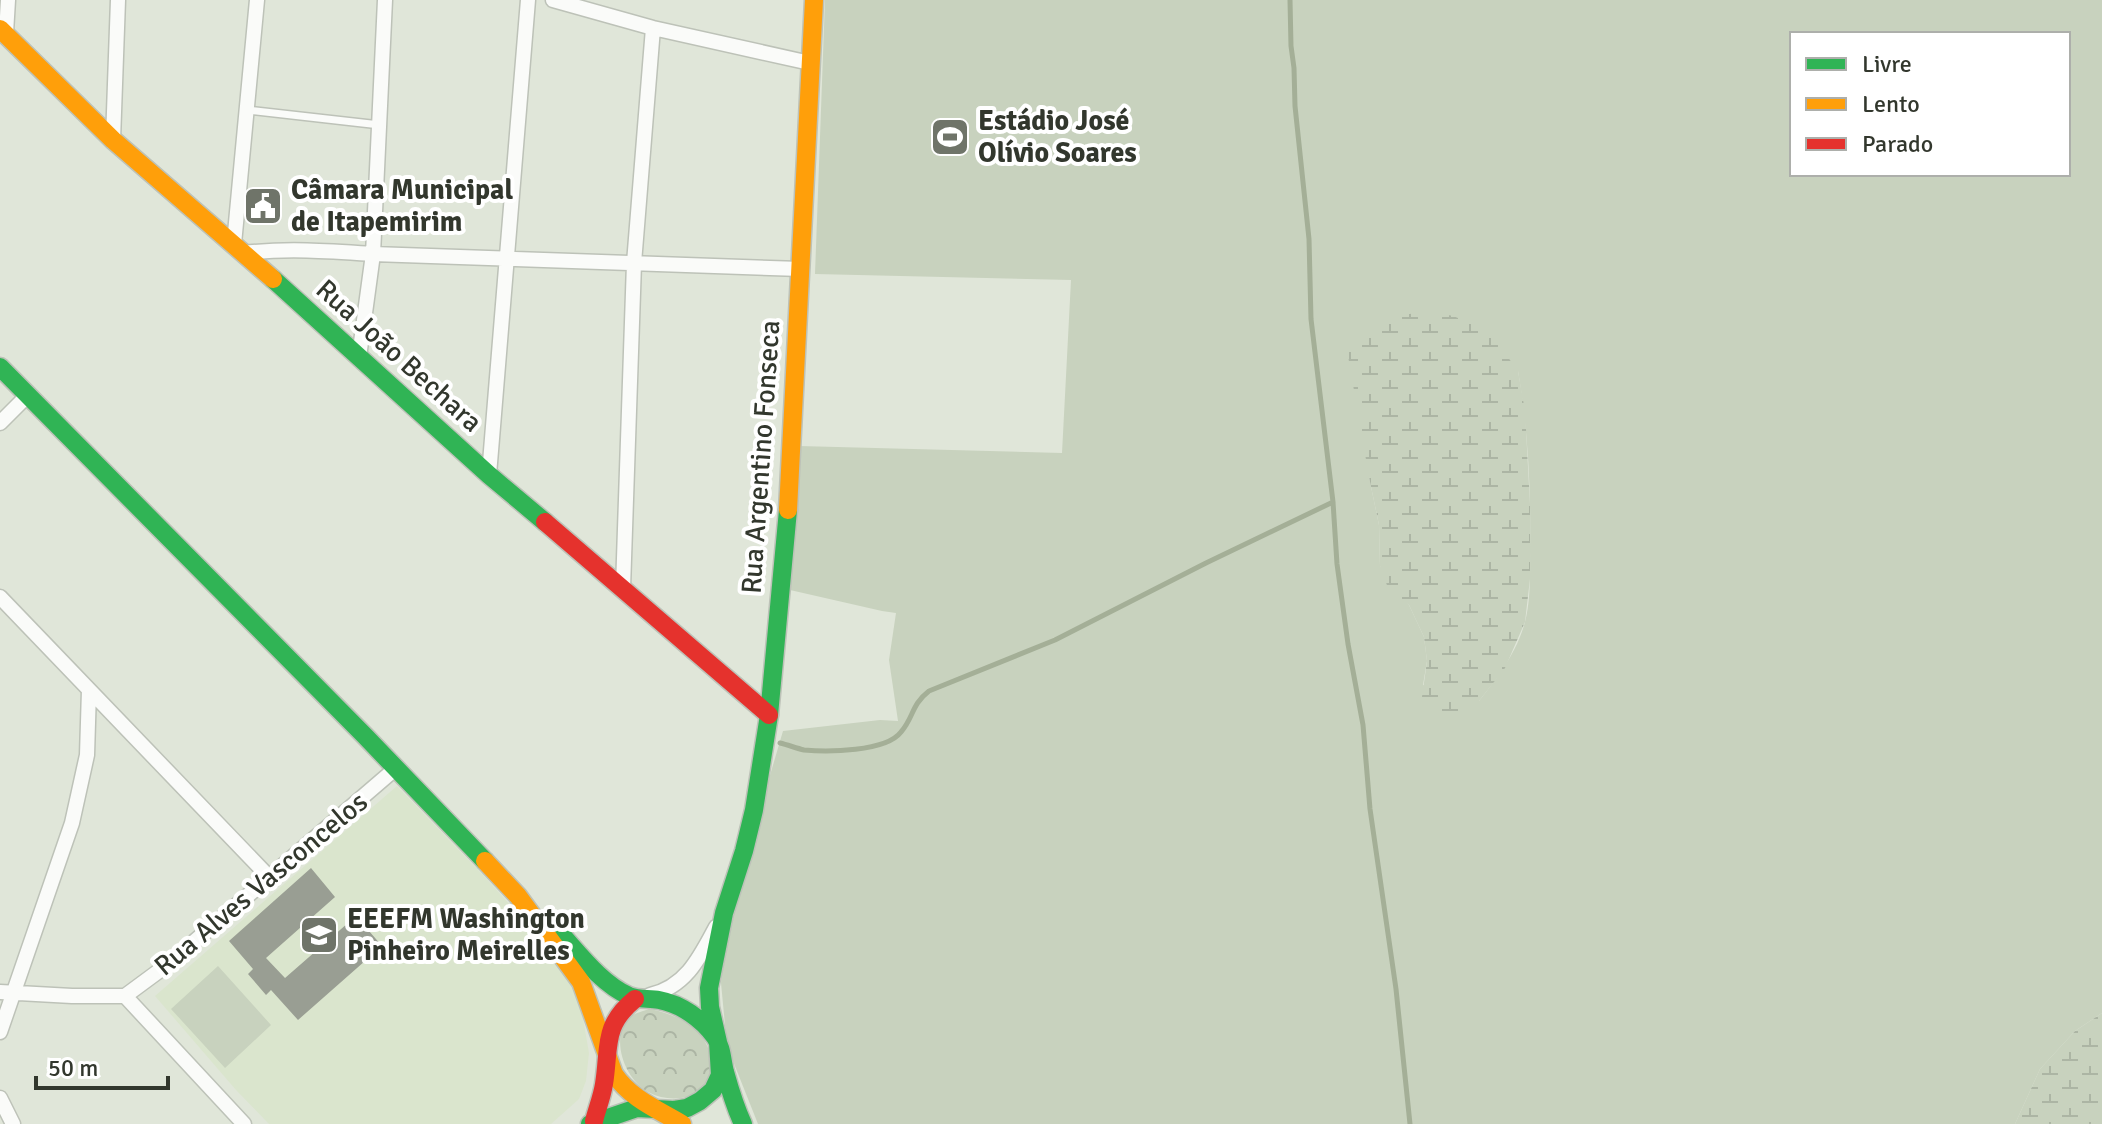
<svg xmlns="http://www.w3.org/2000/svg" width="2102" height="1124" viewBox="0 0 2102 1124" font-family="Signika,sans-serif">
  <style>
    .built { fill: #dae5cd }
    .grass { fill: #c8d2be; fill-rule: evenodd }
    .wetland { fill: url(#wetland-marsh) }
    .park { fill: url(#park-crowns) }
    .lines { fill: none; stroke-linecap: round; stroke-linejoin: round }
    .stream { stroke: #a4af97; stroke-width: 5 }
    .building { fill: #999e93 }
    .lane-casing { stroke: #bdc2b8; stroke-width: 10 }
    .street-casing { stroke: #bdc2b8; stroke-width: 17 }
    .fast-casing { stroke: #bdc2b8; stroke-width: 21 }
    .slow-casing { stroke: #bdc2b8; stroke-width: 21 }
    .jam-casing { stroke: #bdc2b8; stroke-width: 21 }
    .lane { stroke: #fafbf9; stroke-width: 7 }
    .street { stroke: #fafbf9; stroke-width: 14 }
    .fast { stroke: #30b455; stroke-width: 18 }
    .slow { stroke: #ff9f0a; stroke-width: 18 }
    .jam { stroke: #e5322d; stroke-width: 18 }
    .labels { text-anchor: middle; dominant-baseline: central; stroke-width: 8; stroke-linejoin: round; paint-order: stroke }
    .poi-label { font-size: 28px; font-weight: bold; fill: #32372d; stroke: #fff; text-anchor: start }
    .street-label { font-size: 28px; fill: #32372d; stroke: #fff }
  </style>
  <defs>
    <pattern id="wetland-marsh" width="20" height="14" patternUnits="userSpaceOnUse" patternTransform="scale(2)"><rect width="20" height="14" fill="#c8d2be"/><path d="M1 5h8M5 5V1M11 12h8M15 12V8" fill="none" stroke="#acb5a4"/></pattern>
    <pattern id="park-crowns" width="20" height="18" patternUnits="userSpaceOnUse" patternTransform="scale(2)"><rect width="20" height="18" fill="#c8d2be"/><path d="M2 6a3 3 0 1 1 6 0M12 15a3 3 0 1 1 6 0" fill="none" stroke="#acb5a4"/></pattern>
  </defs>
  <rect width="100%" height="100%" fill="#e0e6d9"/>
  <path class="built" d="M397 786 483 875 555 954 580 1001 589 1053 586 1081 579 1099 551 1124H269L236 1090 155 996Z"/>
  <path class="grass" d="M825 0H2102V1013L2075 1031 2040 1069 2015 1124H758L727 1046 721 983 724 932 783 731 880 720 898 721 889 660 896 613 882 611 790 590 799 446 1062 453 1071 280 815 274ZM1792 34H2068V174H1792ZM1518 371C1528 429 1531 489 1530 548 1530 572 1531 599 1525 622 1517 652 1498 677 1479 701L1423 685 1427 661 1424 637 1409 605 1380 566 1379 525 1369 477Z
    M218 966 271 1025 225 1068 171 1009Z"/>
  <path class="wetland" d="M1429 311 1453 316 1488 330 1518 371 1525 411 1530 504V579L1525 622 1505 668 1479 701 1452 718 1434 719 1421 704 1427 661 1424 637 1409 605 1388 588 1380 566 1379 525 1369 477 1347 350 1366 326 1390 317Z
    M2102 1013V1124H2015L2040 1069 2075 1031Z"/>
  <path class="park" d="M649 1009C694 1017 725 1045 704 1092 685 1099 667 1102 648 1092 625 1080 608 1036 631 1016 635 1013 644 1011 649 1009Z"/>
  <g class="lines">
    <path class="stream" d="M1290 0 1291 46 1294 68 1295 106 1309 239 1311 319 1333 502 1337 564 1348 644 1363 725 1370 809 1396 989 1410 1124
      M780 743C788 745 796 748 804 750 827 752 886 752 901 732 914 717 911 705 929 691L1055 640 1206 563 1333 502"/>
  </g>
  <path class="building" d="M311 868 335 897 266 958 285 978 356 916 382 946 298 1020 271 990 266 995 248 974 253 969 229 941Z"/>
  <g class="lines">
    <defs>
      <path id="lane" d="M247 110 380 125"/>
      <path id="street" d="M553 0 653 28 810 63
        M6 33 8 0
        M113 140 118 0
        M234 244 257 0
        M243 253C287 248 329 251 373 254L801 269
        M359 357 373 254 385 0
        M0 423 28 395
        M489 475 528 0
        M623 588 634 263 653 28
        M0 597 270 878
        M0 992 72 996H125
        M650 995C686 987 700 957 716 927
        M125 996 167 965 395 769
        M125 996 244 1124
        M0 1032 72 823 87 755 89 690
        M0 1098 13 1124"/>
      <path id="fast" d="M273 279 489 475 545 522
        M0 367 365 736 485 861
        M561 934C580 955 602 984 629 996 639 1000 649 998 659 1000 681 1004 702 1019 715 1037 722 1047 722 1060 725 1072 730 1090 735 1107 743 1124
        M590 1124 637 1108 674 1110 687 1108 700 1101 713 1090 720 1075 718 1042 710 1007 709 988 724 913 744 851 754 810 769 715 788 510"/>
      <path id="slow" d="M0 29 113 140 273 279
        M788 510 814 0
        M485 861 518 896 581 982 614 1074C631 1099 657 1109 682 1124"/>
      <path id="jam" d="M545 522 769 715
        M594 1121C597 1109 602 1097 604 1084 610 1047 602 1026 635 999"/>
    </defs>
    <use href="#lane" class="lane-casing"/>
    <use href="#street" class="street-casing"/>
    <use href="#fast" class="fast-casing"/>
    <use href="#slow" class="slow-casing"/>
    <use href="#jam" class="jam-casing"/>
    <use href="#lane" class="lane"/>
    <use href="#street" class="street"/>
    <use href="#fast" class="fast"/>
    <use href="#slow" class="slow"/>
    <use href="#jam" class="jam"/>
  </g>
  <defs>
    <symbol id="stadium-square" viewBox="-11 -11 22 22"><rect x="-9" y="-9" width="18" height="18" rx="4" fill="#6f7469" stroke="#fff"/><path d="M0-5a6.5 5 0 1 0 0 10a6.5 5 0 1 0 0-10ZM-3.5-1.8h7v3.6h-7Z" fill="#fff"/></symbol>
    <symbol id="civic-square" viewBox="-11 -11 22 22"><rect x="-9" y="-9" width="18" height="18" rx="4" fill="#6f7469" stroke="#fff"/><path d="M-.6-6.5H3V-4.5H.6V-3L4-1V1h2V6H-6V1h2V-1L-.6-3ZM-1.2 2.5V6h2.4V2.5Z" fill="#fff"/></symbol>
    <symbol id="school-square" viewBox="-11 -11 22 22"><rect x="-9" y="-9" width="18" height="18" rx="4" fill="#6f7469" stroke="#fff"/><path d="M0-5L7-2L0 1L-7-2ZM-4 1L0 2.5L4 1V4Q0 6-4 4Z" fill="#fff"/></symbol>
  </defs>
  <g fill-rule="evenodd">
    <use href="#stadium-square" x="928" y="115" width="44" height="44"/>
    <use href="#civic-square" x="241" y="184" width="44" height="44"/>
    <use href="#school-square" x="297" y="913" width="44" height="44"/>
  </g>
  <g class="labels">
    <g class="poi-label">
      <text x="978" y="121">Estádio José<tspan x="978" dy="32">Olívio Soares</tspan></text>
      <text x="291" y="190">Câmara Municipal<tspan x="291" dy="32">de Itapemirim</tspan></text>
      <text x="347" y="919">EEEFM Washington<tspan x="347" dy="32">Pinheiro Meirelles</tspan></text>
    </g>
    <g class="street-label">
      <text transform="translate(399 356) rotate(42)">Rua João Bechara</text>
      <text transform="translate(761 457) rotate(-86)">Rua Argentino Fonseca</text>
      <text transform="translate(261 884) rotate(-40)">Rua Alves Vasconcelos</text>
    </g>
  </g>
  <rect x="1790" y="32" width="280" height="144" fill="#ffffff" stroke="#adafab" stroke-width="2"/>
  <rect x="1806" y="58" width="40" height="12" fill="#30b455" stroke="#adafab" stroke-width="2"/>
  <text x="1862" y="72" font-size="24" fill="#32372d">Livre</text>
  <rect x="1806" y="98" width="40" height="12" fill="#ff9f0a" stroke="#adafab" stroke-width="2"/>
  <text x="1862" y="112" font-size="24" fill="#32372d">Lento</text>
  <rect x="1806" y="138" width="40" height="12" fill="#e5322d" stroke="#adafab" stroke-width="2"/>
  <text x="1862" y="152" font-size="24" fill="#32372d">Parado</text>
  <path d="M36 1076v12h132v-12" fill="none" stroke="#32372d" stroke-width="4"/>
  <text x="48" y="1076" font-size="24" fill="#32372d" stroke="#ffffff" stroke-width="6" paint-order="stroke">50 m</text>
</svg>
